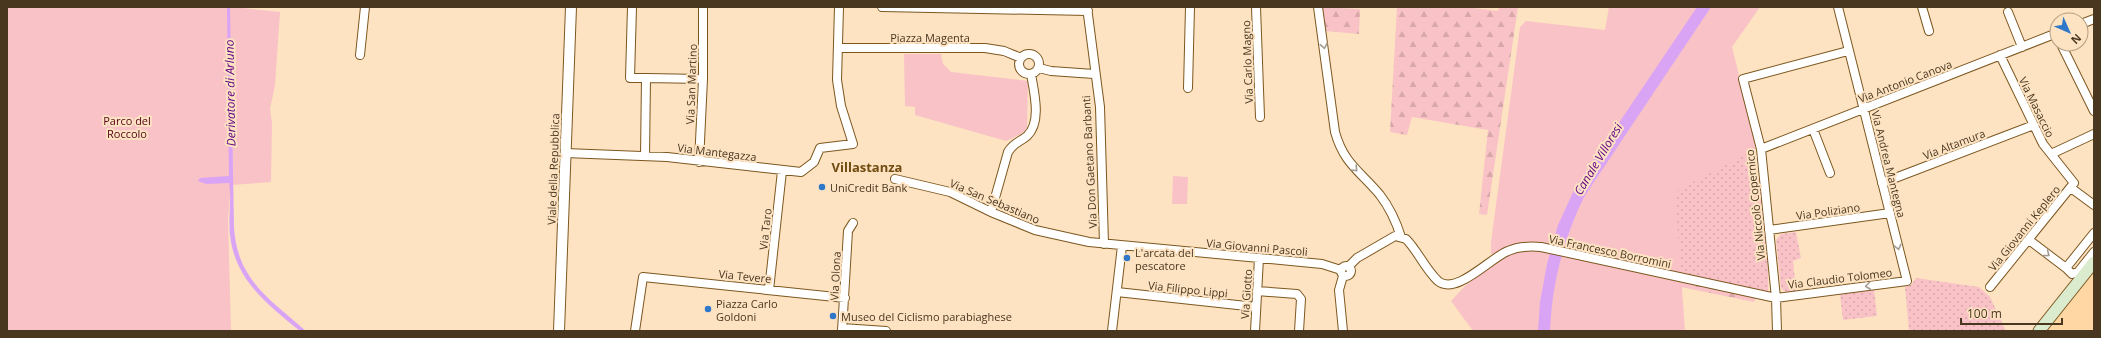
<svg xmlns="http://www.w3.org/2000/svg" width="2101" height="338" viewBox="0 0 2101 338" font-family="'Open Sans',sans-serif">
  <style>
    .built { fill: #fed7a5 }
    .grass { fill: url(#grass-dots) }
    .forest { fill: url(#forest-firs) }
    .green { fill: #f9c2c6 }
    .water { fill: #daa4f5 }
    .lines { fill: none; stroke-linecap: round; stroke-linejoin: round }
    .minor-casing { stroke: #7d571f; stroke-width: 10 }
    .tertiary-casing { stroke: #7d571f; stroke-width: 12 }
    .secondary-casing { stroke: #7d571f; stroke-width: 13 }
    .minor { stroke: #fff; stroke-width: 8 }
    .tertiary { stroke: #fff; stroke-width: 10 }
    .secondary { stroke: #dbecce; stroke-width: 11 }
    .oneway { stroke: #a49b90 }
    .poi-dot { fill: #2f77c8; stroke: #fde3c2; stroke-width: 1.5 }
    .labels { text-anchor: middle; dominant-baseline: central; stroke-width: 4; stroke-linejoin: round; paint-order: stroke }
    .street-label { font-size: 11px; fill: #493720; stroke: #fde3c2 }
    .park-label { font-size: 11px; fill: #550219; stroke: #fde3c2 }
    .poi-label { font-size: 11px; fill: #493720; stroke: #fde3c2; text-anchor: start }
    .water-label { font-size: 12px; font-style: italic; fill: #650687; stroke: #fde3c2 }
    .quarter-label { font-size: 13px; font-weight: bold; fill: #714c10; stroke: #fde3c2 }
  </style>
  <defs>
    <pattern id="grass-dots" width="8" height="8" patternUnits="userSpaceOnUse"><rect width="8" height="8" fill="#f9c2c6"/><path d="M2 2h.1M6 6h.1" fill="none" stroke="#d7a7aa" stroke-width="1.8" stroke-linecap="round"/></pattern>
    <pattern id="forest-firs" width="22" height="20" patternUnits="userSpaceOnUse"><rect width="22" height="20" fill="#f9c2c6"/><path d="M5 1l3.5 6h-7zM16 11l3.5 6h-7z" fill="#d7a7aa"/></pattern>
  </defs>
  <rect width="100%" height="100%" fill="#fde3c2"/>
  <path class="built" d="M2094 267V331H2041Z"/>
  <path class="grass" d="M1726 22C1745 111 1770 201 1768 293L1575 251Z
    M1796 232 1801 258 1793 261 1796 292 1788 294 1781 288 1776 240 1781 234Z
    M1916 278 1979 287 1990 297 2006 331H1909L1905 287 1912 284Z
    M1874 290 1877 316 1843 320 1840 294Z"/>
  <path class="forest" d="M1320 7 1360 9 1359 34 1325 31Z
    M1397 7H1465L1498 11 1499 7H1518L1487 215 1479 214 1488 130 1412 117 1407 135 1390 132Z
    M1561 256 1756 297 1754 302 1603 271 1550 331Z"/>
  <path class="green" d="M7 7H234L280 12 275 85 270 109 272 123 271 182 231 185 228 220 231 331H7Z
    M1609 7H1760L1732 47 1757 148 1675 192 1685 331H1473L1451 301 1465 286 1497 262 1491 253V242L1520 27 1526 21 1605 30Z
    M904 54H941L943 64 951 72 1028 81 1027 128 1021 134 1006 141 915 115V107L905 106Z
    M1173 176 1188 177 1187 204H1172Z"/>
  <path class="water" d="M227 7H230L234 227C237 280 270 299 306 331H300C267 304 235 280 230 235 228 218 232 199 229 183L206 184 198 181 200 178 229 176Z
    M1697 7H1711L1584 197C1563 240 1552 284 1550 331H1538L1540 302 1547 264 1558 225 1575 188Z"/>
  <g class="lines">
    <defs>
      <path id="minor" d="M632 7 630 78H646L645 156
        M882 7 1088 11
        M1087 7 1100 107 1104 244
        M1256 7 1260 117
        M1318 7 1335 132C1344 164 1360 171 1380 195 1390 208 1396 221 1401 237
        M1922 7 1929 31
        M2008 12 2022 47
        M2081 24 2094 19
        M2061 44 2094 111
        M838 48H985L1004 51 1021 58
        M1019 64a10 10 0 1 1 20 0a10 10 0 1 1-20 0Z
        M360 55 365 7
        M1039 68 1051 71 1094 74
        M646 78 703 79
        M1188 88 1190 7
        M1813 129 1830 173
        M1761 149 2057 33
        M565 153 667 157 801 172 814 162 820 148 853 144 841 106 837 80 839 7
        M2051 154 2094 134
        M699 162 703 79V7
        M895 179 950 192 991 212 1035 230 1089 242 1322 264 1341 270
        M1882 183 2034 125
        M2071 188 2094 205
        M991 212 1008 152C1013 143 1020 142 1027 136 1042 122 1034 92 1031 74
        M1769 230 1890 213
        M2094 233 2066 268 2072 274 2078 272 2094 252
        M2029 240 2066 268
        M1341 271a5 5 0 1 1 10 0a5 5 0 1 1-10 0Z
        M1348 267 1357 258 1395 236 1406 239C1418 251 1425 269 1438 281 1456 296 1490 258 1508 251 1519 246 1530 246 1541 247L1776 298 1907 281 1838 7
        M1990 287 2074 183 2043 144 2000 55
        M769 290 782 171
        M1257 291 1297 294 1301 299 1299 331
        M1117 292 1256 307
        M842 328 886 331
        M635 331 643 277 845 298
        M842 331 848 231 853 223
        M1112 331 1122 246
        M1255 331 1259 258
        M1343 331 1339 290 1343 276
        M1777 331 1776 298 1761 149 1743 79 1848 51"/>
      <path id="tertiary" d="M559 331 571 7"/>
      <path id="secondary" d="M2039 331 2094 262"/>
    </defs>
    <use href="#minor" class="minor-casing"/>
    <use href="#tertiary" class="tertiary-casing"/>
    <use href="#secondary" class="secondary-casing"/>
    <use href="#minor" class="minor"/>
    <use href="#tertiary" class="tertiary"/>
    <use href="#secondary" class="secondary"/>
  </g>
  <defs><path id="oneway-chevron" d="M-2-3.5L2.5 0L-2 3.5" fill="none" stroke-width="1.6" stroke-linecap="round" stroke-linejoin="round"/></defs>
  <g class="oneway">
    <use href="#oneway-chevron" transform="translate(1324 46) rotate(80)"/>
    <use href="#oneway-chevron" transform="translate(1355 169) rotate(47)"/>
    <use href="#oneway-chevron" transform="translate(1898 247) rotate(76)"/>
    <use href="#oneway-chevron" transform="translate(2047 254) rotate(37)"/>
    <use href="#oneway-chevron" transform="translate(1868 286) rotate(173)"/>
  </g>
  <g class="poi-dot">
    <circle cx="822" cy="187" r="4"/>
    <circle cx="1127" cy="258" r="4"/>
    <circle cx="708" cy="309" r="4"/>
    <circle cx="833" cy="316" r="4"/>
  </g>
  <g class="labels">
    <g class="street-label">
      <text x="930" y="37">Piazza Magenta</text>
      <text transform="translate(1247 62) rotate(-92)">Via Carlo Magno</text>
      <text transform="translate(1905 81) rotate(-21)">Via Antonio Canova</text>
      <text transform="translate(691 84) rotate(-88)">Via San Martino</text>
      <text transform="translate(2037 107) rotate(64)">Via Masaccio</text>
      <text transform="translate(1954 144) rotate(-21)">Via Altamura</text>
      <text transform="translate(717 152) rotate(7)">Via Mantegazza</text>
      <text transform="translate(1089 162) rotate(-93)">Via Don Gaetano Barbanti</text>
      <text transform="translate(1889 164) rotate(76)">Via Andrea Mantegna</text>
      <text transform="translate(553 169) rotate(-88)">Viale della Repubblica</text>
      <text transform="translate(995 201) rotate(23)">Via San Sebastiano</text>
      <text transform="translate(1755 205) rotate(-96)">Via Niccolò Copernico</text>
      <text transform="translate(1828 211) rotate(-8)">Via Poliziano</text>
      <text transform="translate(2024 228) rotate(-51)">Via Giovanni Keplero</text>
      <text transform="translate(765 229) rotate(-84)">Via Taro</text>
      <text transform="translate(1257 247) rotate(5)">Via Giovanni Pascoli</text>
      <text transform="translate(1610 251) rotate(12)">Via Francesco Borromini</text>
      <text transform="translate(745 276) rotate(6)">Via Tevere</text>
      <text transform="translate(835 276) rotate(-87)">Via Olona</text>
      <text transform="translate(1840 278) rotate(-7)">Via Claudio Tolomeo</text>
      <text transform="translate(1188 289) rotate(6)">Via Filippo Lippi</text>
      <text transform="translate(1246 294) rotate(-86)">Via Giotto</text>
    </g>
    <g class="park-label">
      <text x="127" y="120">Parco del<tspan x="127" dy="13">Roccolo</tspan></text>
    </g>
    <g class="poi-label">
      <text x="830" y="187">UniCredit Bank</text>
      <text x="1135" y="252">L'arcata del<tspan x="1135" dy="13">pescatore</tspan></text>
      <text x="716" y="303">Piazza Carlo<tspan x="716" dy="13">Goldoni</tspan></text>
      <text x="841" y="316">Museo del Ciclismo parabiaghese</text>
    </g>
    <g class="water-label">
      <text transform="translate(230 93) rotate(-91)">Derivatore di Arluno</text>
      <text transform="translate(1598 159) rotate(-59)">Canale Villoresi</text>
    </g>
    <g class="quarter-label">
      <text x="867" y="167">Villastanza</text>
    </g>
  </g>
  <rect width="2101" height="338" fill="none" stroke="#493720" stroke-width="16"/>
  <g transform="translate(2069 32) rotate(135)"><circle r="19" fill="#fde3c2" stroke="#b59e81"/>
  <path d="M0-3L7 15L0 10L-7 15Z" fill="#2f77c8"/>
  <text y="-6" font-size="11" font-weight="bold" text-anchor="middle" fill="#493720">N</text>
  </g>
  <path d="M1961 318v6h101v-6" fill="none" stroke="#493720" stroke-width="2"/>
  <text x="1967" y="318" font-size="12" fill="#493720" stroke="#fde3c2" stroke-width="3" paint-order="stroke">100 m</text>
</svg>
